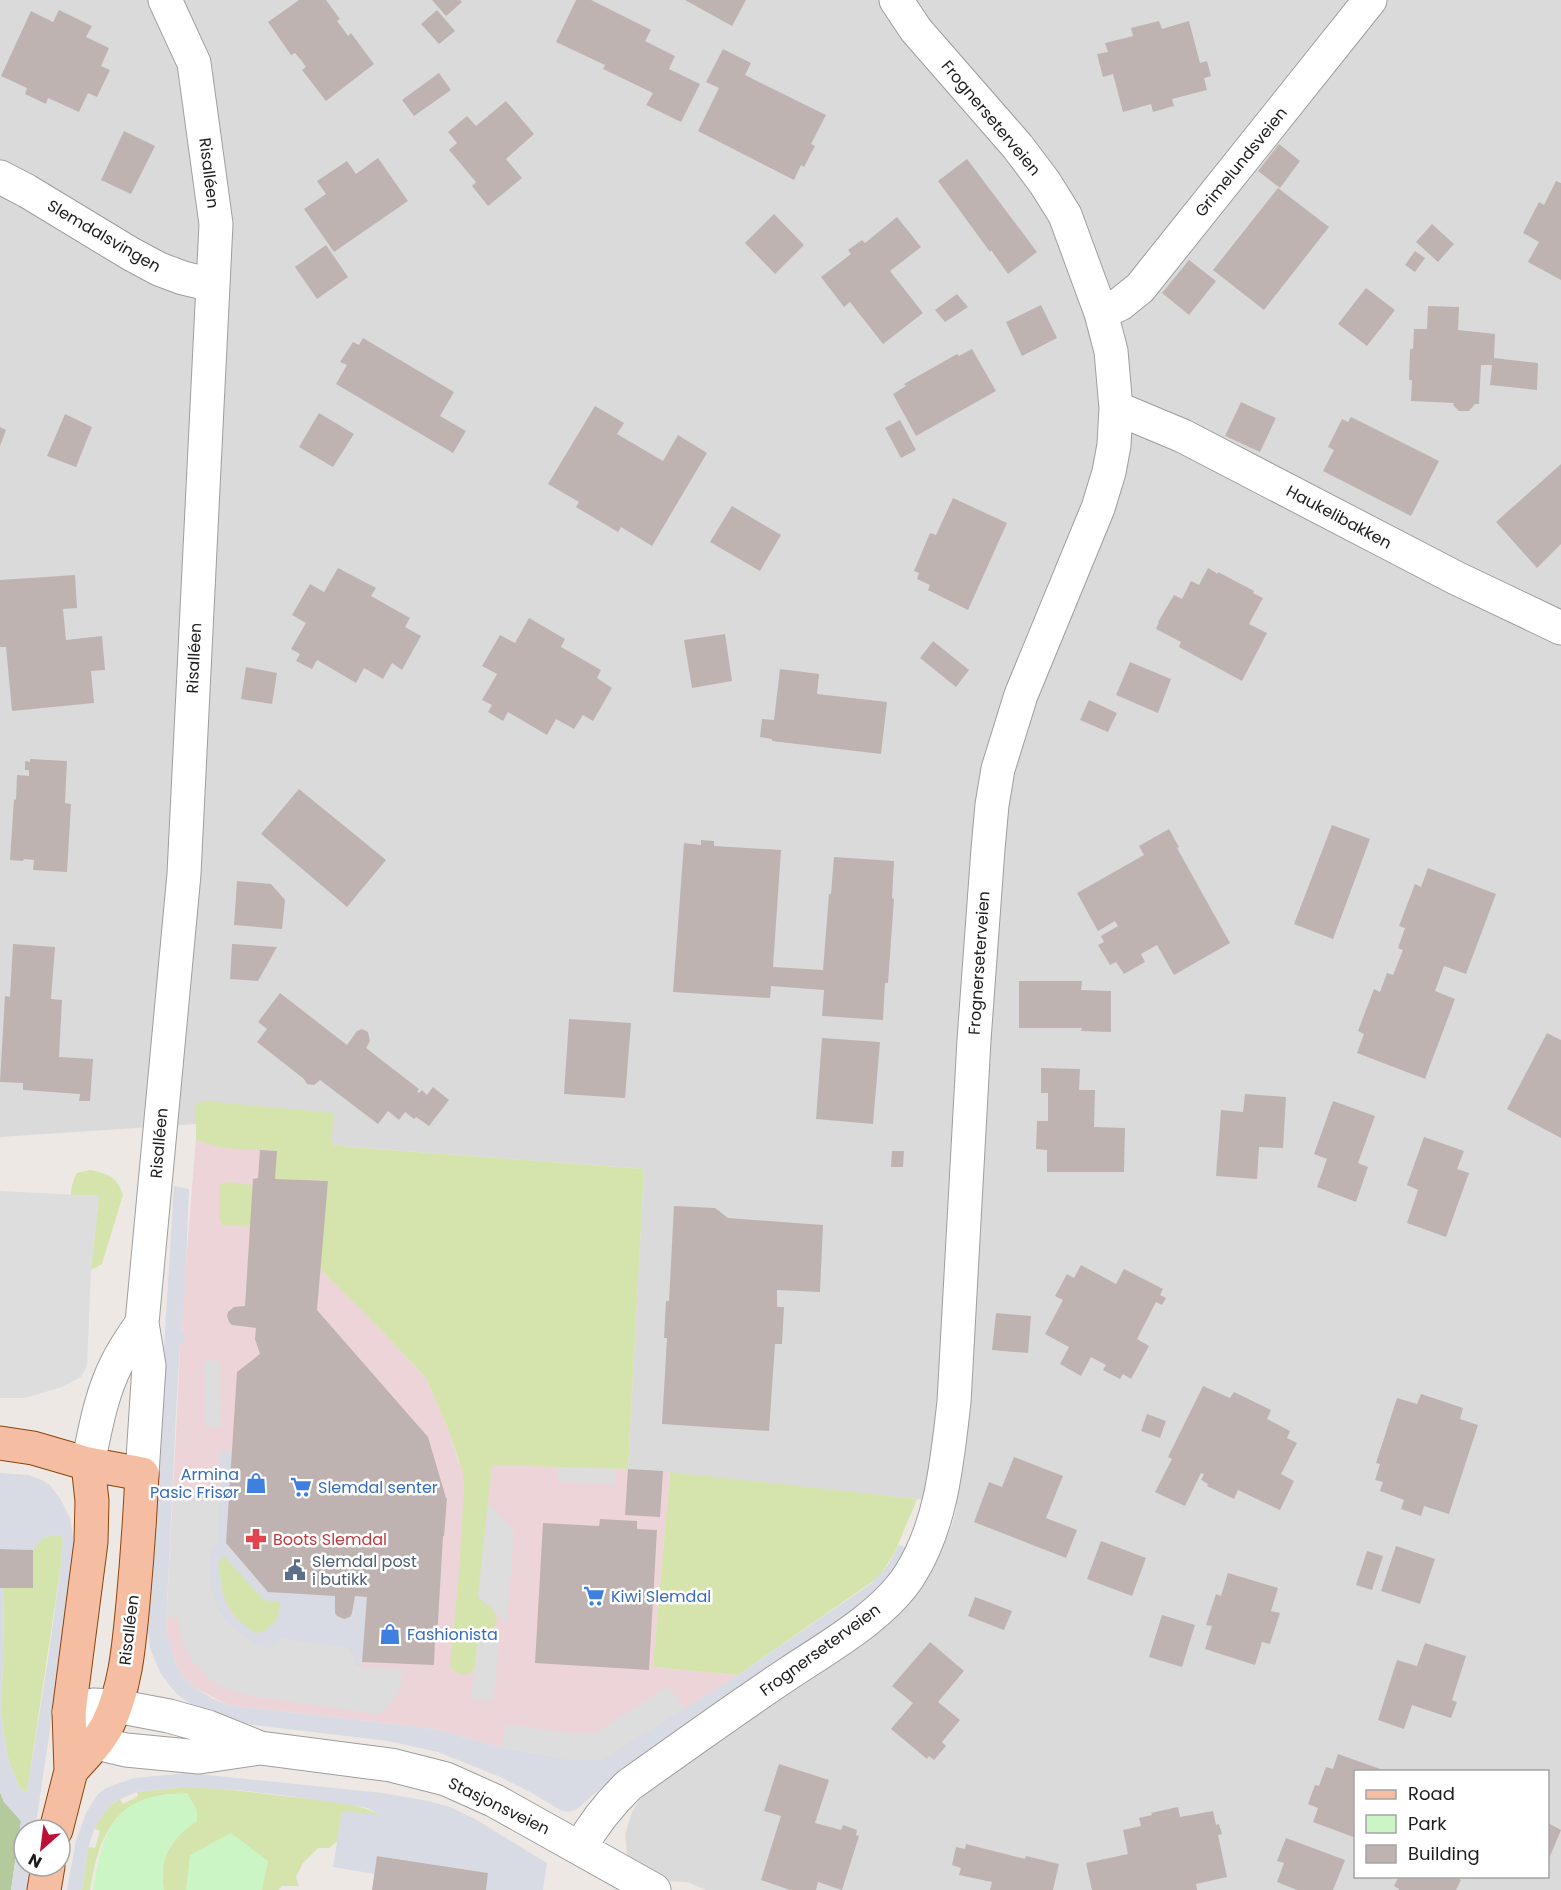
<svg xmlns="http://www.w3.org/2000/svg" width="1561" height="1890" viewBox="0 0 1561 1890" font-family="Poppins,sans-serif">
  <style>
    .residential { fill: #dbdadb; fill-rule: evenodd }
    .commercial { fill: #edd4d9 }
    .grass { fill: #d5e4ad }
    .forest { fill: #b4ca9c }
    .park { fill: #cbf5c4 }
    .parking { fill: #ddd }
    .plaza { fill: #d8dbe3; fill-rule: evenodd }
    .building { fill: #beb3b1 }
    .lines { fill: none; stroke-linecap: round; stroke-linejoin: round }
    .minor-casing { stroke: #9e9e9e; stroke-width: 35 }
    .major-casing { stroke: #8c440b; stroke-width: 35 }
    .minor { stroke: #fff; stroke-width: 33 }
    .major { stroke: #f5bea2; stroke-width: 33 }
    .labels { text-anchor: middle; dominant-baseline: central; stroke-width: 5; stroke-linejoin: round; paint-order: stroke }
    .street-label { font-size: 16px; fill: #1d1d1d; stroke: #fff }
    .shop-label { font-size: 16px; fill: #366cbe; stroke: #fff; text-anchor: start }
    .health-label { font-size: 16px; fill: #be3a42; stroke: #fff; text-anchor: start }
    .service-label { font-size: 16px; fill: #4e5e75; stroke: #fff; text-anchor: start }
  </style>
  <rect width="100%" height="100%" fill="#eee8e4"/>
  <path class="residential" d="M0 0H1561V1890H706L687 1882 668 1881 650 1876 635 1866 627 1854 625 1834 632 1812 642 1797 917 1592 933 1569 954 1520 957 1505 917 1499 628 1469 644 1169 350 1147 197 1124 0 1137ZM1356 1772H1548V1876H1356Z"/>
  <path class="commercial" d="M197 1124 331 1144 320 1269 366 1314 426 1378 448 1429 459 1463 628 1469 670 1472 653 1667 738 1675 616 1752 603 1759 582 1760 501 1747 435 1729 228 1705 197 1689 183 1676 176 1664 166 1629 182 1314Z"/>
  <path class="grass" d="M206 1101 334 1113 331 1144 350 1147 644 1169 628 1469 492 1465 478 1597 494 1611 497 1621 493 1630 479 1629 475 1666C471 1679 456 1675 450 1667L459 1573 464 1487 463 1473 448 1429 426 1378 366 1314 320 1269 327 1181 275 1179 277 1151 223 1148 196 1140V1106L199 1102Z
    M90 1170C107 1173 118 1177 123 1195L102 1264 91 1270 99 1196 71 1195C71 1187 73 1180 77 1173Z
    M228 1182 253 1185 251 1227 222 1225 219 1220V1188L221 1184Z
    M670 1472 917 1499 895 1552 879 1577 738 1675 653 1667Z
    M60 1535 63 1540 61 1565 27 1792 20 1789 9 1762 5 1743 1 1710 3 1663 4 1588H32L33 1550 43 1537Z
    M224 1555 264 1600 281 1602C278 1620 274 1631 255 1634 248 1628 238 1622 233 1614 222 1599 220 1581 218 1563Z
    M182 1787C214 1787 243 1791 274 1795 307 1799 354 1800 382 1816L342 1812 338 1841 329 1848H318L303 1863 296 1877 299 1886H282L278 1890H164C159 1862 166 1849 185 1829L168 1794C158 1796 146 1798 137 1803 105 1817 95 1858 90 1890H82L88 1848 89 1847 95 1848 100 1831 95 1829V1827L109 1806 120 1799 123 1804 138 1796 137 1792Z"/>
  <path class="forest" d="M0 1792 4 1802 21 1821 11 1890H0Z"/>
  <path class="park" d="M187 1793 197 1810V1821C171 1839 158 1857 164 1890H93C104 1826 114 1795 187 1793Z
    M231 1833 268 1861 262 1890H186L190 1855Z"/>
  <path class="parking" d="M0 1191 99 1196 91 1270 87 1366 81 1377 62 1387 25 1398H0Z
    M220 1360 221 1428H205L204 1361Z
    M557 1467 616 1469 614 1485 557 1481Z
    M174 1490 221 1493 220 1529 218 1539 210 1556V1586L216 1604 224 1620 237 1631 348 1648 355 1666 403 1670 399 1692 380 1714 257 1697 233 1691 221 1687 208 1677 192 1662 182 1641 178 1618 167 1617Z
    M488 1504 514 1529 507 1622 478 1597Z
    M479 1628 500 1631 493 1701 471 1700Z
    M668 1686 684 1709 603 1759 572 1760 501 1747 506 1724 579 1734 595 1733Z"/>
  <path class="plaza" d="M174 1186 189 1189 185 1290 181 1332 185 1333 184 1342H183L180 1346 176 1412 166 1629 176 1664 183 1676 197 1689 213 1699 228 1705 435 1729 501 1747 572 1760 603 1759 738 1675 872 1583 888 1565 899 1545 909 1548 890 1579 848 1612 615 1776 577 1809 569 1812 560 1810 532 1793 498 1776 438 1752 388 1741 221 1721 205 1714 178 1695 169 1685 160 1672 150 1648 147 1622Z
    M220 1451 232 1452 226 1543 268 1592 335 1596V1613L337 1616 344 1619 350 1617 352 1613 355 1596 367 1597 362 1666H355L353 1657 348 1648 282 1638 269 1649 252 1642 224 1620 216 1604 210 1586 209 1571 210 1556 218 1539ZM224 1556 264 1600 280 1602 278 1618 264 1632 255 1633 233 1616 223 1596 221 1582 218 1563Z
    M0 1473 29 1475 42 1480 50 1485 61 1500 70 1518 74 1540 73 1575 35 1830H24V1866H29L26 1890H11L21 1821 4 1802 0 1792V1588H4L3 1663 1 1710 5 1743 9 1762 20 1789 27 1792 49 1653 61 1565 63 1540 60 1535 44 1537 33 1550 0 1549Z
    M188 1773 383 1793 428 1801 450 1807 475 1819 547 1863 543 1890H486L488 1873 378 1856 375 1874 333 1867 342 1811 380 1815 368 1808 305 1798 238 1790 182 1787 137 1792 118 1800 109 1806 95 1827 88 1848 82 1890H67L76 1841 86 1813 97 1795 106 1788 134 1778Z"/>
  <path class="building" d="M299 0H326L340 19 337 21 343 29 348 36 351 33 374 64 326 101 302 70 306 67 301 60 295 53 291 55 268 22Z
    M432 0H460L462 2 446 16Z
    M576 0H591L651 30 645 41 675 56 669 69 700 84 681 122 646 105 653 93 603 69 605 65 556 42Z
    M685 0H746L732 26Z
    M59 10 92 26 86 37 109 48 101 66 110 70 97 97 88 93 79 112 48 98 46 104 25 94 27 88 1 76 31 11 53 22Z
    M437 10 455 31 439 44 421 24Z
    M1159 21 1162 29 1189 21 1200 63 1207 61 1211 76 1204 78 1207 90 1172 99 1174 106 1153 112 1151 104 1123 112 1113 74 1103 77 1097 54 1108 52 1105 43 1133 36 1131 28Z
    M723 49 751 63 745 75 826 115 811 144 815 146 804 167 801 165 794 180 698 131 719 88 706 82Z
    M439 73 451 90 414 116 402 100Z
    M506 101 534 134 506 159 522 178 488 206 472 186 476 182 449 150 457 143 448 132 467 116 476 126Z
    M124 131 155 146 131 194 101 180Z
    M1279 144 1300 161 1280 188 1258 171Z
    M378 158 408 201 334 252 304 209 326 194 317 181 347 161 356 174Z
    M967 159 1037 252 1008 274 991 250 990 252 938 181Z
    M1556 181 1561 183V280L1528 262 1539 242 1523 233 1539 202 1544 205Z
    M1278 188 1329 227 1264 310 1213 270Z
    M774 214 804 245 775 274 745 243Z
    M897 217 921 247 890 271 923 313 883 344 850 302 844 307 821 277 851 254 848 250 862 240 865 243Z
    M1432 224 1454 244 1438 262 1416 242Z
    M326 245 348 277 317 299 295 267Z
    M1415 251 1425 258 1415 272 1405 265Z
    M1189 260 1216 281 1189 315 1162 293Z
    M1366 288 1395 310 1367 346 1338 324Z
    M957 294 968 307 945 322 935 310Z
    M1041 305 1057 338 1022 356 1006 322Z
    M1428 306 1459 307 1458 330 1495 334 1494 358 1538 363 1537 390 1490 385 1492 365H1481L1479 404H1475L1469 411H1459L1453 405 1454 403 1411 401 1412 380H1409L1410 349H1413L1414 329H1427Z
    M363 338 454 392 440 416 466 431 453 453 336 384 347 365 340 362 353 342 359 345Z
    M972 349 996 391 916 436 893 394 906 386 904 384 957 354 959 356Z
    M1241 402 1276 418 1260 452 1225 436Z
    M595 406 624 423 617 434 663 461 678 435 707 453 652 546 621 527 618 532 576 507 579 502 548 484Z
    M319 413 354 434 333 467 299 447Z
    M65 414 92 427 76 467 47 456Z
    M1351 417 1439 461 1411 516 1323 471 1334 450 1328 447 1342 419 1348 422Z
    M900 420 916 450 901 458 885 428Z
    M0 427 6 430 0 446Z
    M1561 464V544L1537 568 1496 522Z
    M953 498 1007 523 968 610 928 590 930 585 917 579 919 573 914 571 930 533 936 535Z
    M732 506 781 535 760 571 710 542Z
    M338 568 376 588 371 596 410 618 405 627 421 636 402 670 392 663 383 679 364 668 356 683 317 660 312 669 296 661 300 654 291 649 306 623 292 615 310 584 324 592Z
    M1208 568 1218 574V572L1254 591 1253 593 1263 598 1249 624 1267 633 1242 681 1179 647 1181 642 1156 629 1159 622H1158L1174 595 1182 599 1191 581 1199 585Z
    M75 575 77 608 63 609 66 640 102 636 105 670 91 671 94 703 12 711 6 647H0V580Z
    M529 618 565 639 561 647 601 670 597 678 612 688 593 721 583 715 574 729 556 719 547 735 508 712 503 721 488 712 492 705 482 700 497 674 482 666 500 635 515 643Z
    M725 634 732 681 692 688 684 640Z
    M933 641 969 670 956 687 920 658Z
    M1130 662 1171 679 1158 713 1116 695Z
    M246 667 277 673 272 704 241 699Z
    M780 669 819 674 817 694 887 702 881 754 772 741V739L760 737 762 719 774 720Z
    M1089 700 1117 713 1108 732 1080 720Z
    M30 759 67 761 65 803 71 804 67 872 33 870 34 860 24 859 23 861 10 860 14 799 16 800 17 775 29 776V770H25V761L30 762Z
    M299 789 386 860 347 907 261 834Z
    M1332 825 1370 839 1333 939 1294 924Z
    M1169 829 1179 847 1177 848 1230 943 1174 975 1157 945 1141 954 1145 962 1124 974 1116 962 1110 965 1098 945 1104 942 1101 936 1118 926 1115 921 1098 931 1077 893 1144 855 1139 846Z
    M701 840 714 841V846L781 850 773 967 823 970 829 894H831L834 857 894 861 892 898 894 899 888 983H885L883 1020 822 1016 824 990 771 986 770 998 673 992 684 843 701 845Z
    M1428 868 1496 894 1466 974 1444 966 1435 991 1455 999 1425 1079 1357 1053 1364 1034 1358 1031 1374 989 1380 992 1387 973 1393 975 1403 950 1398 948 1405 928 1399 926 1415 884 1421 887Z
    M237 881 271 884 285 900 282 929 234 925Z
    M13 944 55 947 51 999 62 1000 59 1057 93 1059 90 1101H79L80 1094 23 1090V1083L0 1082 5 996 10 997Z
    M232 944 277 947 258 981 230 979Z
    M1019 981H1082L1081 990 1111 991V1032L1081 1031 1082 1028H1019Z
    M280 993 347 1045 357 1031 362 1029 368 1032 370 1041 366 1048 419 1089 417 1092 419 1093 422 1090 427 1095 433 1087 449 1100 429 1126 416 1117 414 1119 405 1112 399 1120 388 1111 378 1124 320 1080 314 1085 307 1084 304 1079 257 1042 267 1029 258 1022Z
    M569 1019 631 1023 625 1098 564 1094Z
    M1547 1033 1561 1040V1138L1507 1109Z
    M822 1038 880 1042 873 1124 816 1119Z
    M1041 1068 1080 1069 1079 1090H1095L1094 1127 1125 1128 1124 1172H1047V1150L1036 1149 1037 1121H1048V1093H1041Z
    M1245 1094 1286 1097 1283 1148 1259 1147 1257 1179 1216 1176 1221 1110 1243 1112Z
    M1333 1101 1375 1116 1358 1163 1368 1167 1356 1202 1317 1187 1327 1159 1314 1154Z
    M1424 1137 1464 1151 1457 1169 1469 1173 1446 1237 1407 1223 1418 1190 1407 1185Z
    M260 1150 277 1151 275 1179 328 1181 317 1310 428 1437 446 1498H447L444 1536H443L437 1639H435L434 1665 362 1662 367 1597 355 1596 352 1613 350 1617 344 1619 337 1616 335 1613V1596L268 1592 226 1543 237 1372 260 1354 255 1339 256 1328 232 1325 229 1322 227 1316 228 1312 234 1307 245 1306 253 1179 258 1178Z
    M892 1151H904L903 1167H891Z
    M674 1206 715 1208 728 1218 823 1225 820 1292 777 1290V1307H784L782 1344H775L769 1431 662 1424 667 1338H664L666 1301H669Z
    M1081 1265 1116 1284 1124 1269 1163 1289 1160 1295 1166 1298 1162 1305 1156 1302 1137 1339 1149 1346 1131 1379 1123 1374 1120 1379 1103 1370 1106 1365 1091 1357 1081 1376 1060 1364 1069 1347 1045 1334 1063 1300 1055 1296 1067 1274 1074 1278Z
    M996 1313 1031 1316 1028 1353 992 1350Z
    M1203 1386 1230 1398 1234 1392 1271 1410 1267 1419 1290 1431 1287 1438 1297 1443 1281 1474 1294 1481 1280 1510 1238 1490 1234 1499 1207 1486 1208 1484 1201 1480 1204 1474 1201 1473 1185 1506 1155 1492 1172 1459 1168 1457Z
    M1421 1394 1463 1408 1460 1419 1478 1425 1449 1514 1424 1506 1421 1516 1401 1509 1404 1500 1380 1491 1383 1482 1375 1480 1380 1464 1376 1463 1397 1398 1417 1404Z
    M1147 1414 1166 1421 1160 1438 1141 1431Z
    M1014 1457 1063 1476 1046 1518 1077 1530 1066 1558 974 1522 989 1482 1002 1487Z
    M628 1469 663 1471 660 1517 625 1515Z
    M600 1519 637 1521V1529L657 1530 649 1670 535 1663 543 1523 599 1526Z
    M1101 1541 1146 1558 1132 1596 1087 1579Z
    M1396 1546 1435 1559 1420 1604 1381 1591Z
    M0 1549 33 1550V1588H0Z
    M1367 1551 1383 1556 1372 1590 1356 1585Z
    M1228 1573 1278 1588 1271 1611 1280 1613 1270 1644 1262 1642 1255 1665 1205 1649 1212 1626 1206 1625 1216 1594 1221 1596Z
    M975 1597 1012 1611 1004 1630 968 1616Z
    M1162 1615 1195 1625 1182 1667 1149 1657Z
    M930 1642 964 1671 938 1702 960 1720 942 1742 946 1746 934 1760 929 1756 927 1759 891 1729 913 1703 892 1686Z
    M1425 1643 1466 1656 1452 1700 1457 1702 1451 1718 1412 1705 1404 1729 1378 1720 1397 1660 1417 1666Z
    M1338 1754 1386 1771 1356 1772V1838L1313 1822 1318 1808 1308 1804 1315 1785 1319 1786 1326 1767 1333 1769Z
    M779 1764 829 1780 815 1823 841 1830 843 1825 857 1830 856 1835 859 1836 842 1890 818 1882 816 1890H790L761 1880 781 1816 764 1811Z
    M1178 1807 1180 1817 1213 1811 1216 1825 1219 1824 1222 1834 1218 1835 1227 1877 1196 1884 1197 1890H1092L1086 1863 1128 1854 1123 1830 1141 1826 1139 1818 1152 1815 1151 1813Z
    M1548 1823 1561 1830 1548 1861Z
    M1286 1838 1345 1860 1333 1890H1297L1277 1882 1284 1863 1277 1861Z
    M966 1844 1025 1859 1026 1856 1059 1864 1053 1890H990L992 1882 959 1875 961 1868 952 1865 956 1847 965 1849Z
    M377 1856 488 1873 486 1890H372Z
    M1399 1876H1454L1461 1880 1456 1890H1399V1889L1394 1886Z"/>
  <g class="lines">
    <defs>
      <path id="minor" d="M0 177 27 191 131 254 159 269 183 278 212 285
        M1101 313 1120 304 1140 288 1370 0
        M1116 408 1183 436 1456 578 1561 628
        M88 1464C95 1430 101 1394 117 1363 124 1349 133 1336 142 1323
        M142 1474 149 1366 142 1323 184 874 216 224 194 63 165 0
        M260 1748 199 1757 126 1750 96 1743 81 1732 69 1712 93 1705 116 1706 169 1716 208 1727 260 1748 391 1765 446 1779 495 1801 654 1890
        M580 1848C594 1823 609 1804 629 1785 682 1747 735 1709 789 1673 828 1647 883 1616 909 1576 942 1525 947 1461 954 1402L974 1040 988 849 992 805 998 769 1021 695 1098 508 1109 472 1114 445 1116 408 1111 351 1101 313 1065 215 1045 183 1018 147 916 30 896 0"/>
      <path id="major" d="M0 1443 33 1448 88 1464 142 1474C140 1517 137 1560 133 1603 129 1644 126 1687 108 1724 99 1742 84 1756 71 1771
        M56 1830 71 1771 69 1712 91 1542 92 1501 88 1464
        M44 1890 48 1866"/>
    </defs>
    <use href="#minor" class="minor-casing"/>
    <use href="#major" class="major-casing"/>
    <use href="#minor" class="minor"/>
    <use href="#major" class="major"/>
  </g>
  <defs>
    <symbol id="shop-bare" viewBox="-9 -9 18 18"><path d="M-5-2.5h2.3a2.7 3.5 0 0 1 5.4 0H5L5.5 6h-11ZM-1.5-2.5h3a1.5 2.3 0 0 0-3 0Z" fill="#3f7fe0" stroke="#fff" stroke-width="2.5" paint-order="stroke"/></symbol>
    <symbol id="supermarket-bare" viewBox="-9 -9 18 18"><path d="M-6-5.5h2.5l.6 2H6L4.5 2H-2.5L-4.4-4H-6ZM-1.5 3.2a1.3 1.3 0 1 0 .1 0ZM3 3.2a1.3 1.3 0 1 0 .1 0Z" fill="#3f7fe0" stroke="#fff" stroke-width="2.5" paint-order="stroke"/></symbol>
    <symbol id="pharmacy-bare" viewBox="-9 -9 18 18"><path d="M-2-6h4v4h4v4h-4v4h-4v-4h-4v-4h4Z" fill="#e0444e" stroke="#fff" stroke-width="2.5" paint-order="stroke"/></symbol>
    <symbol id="civic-bare" viewBox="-9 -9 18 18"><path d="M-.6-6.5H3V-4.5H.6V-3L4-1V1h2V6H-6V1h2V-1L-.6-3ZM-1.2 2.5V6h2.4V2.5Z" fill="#5c6f8a" stroke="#fff" stroke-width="2.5" paint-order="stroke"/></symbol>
  </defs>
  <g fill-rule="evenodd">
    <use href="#shop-bare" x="241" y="1468" width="30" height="30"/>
    <use href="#supermarket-bare" x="286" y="1472" width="30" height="30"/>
    <use href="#pharmacy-bare" x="241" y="1524" width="30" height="30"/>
    <use href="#civic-bare" x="280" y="1555" width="30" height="30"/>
    <use href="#supermarket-bare" x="579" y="1581" width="30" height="30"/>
    <use href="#shop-bare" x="375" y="1619" width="30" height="30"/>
  </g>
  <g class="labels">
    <g class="street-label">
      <text transform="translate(991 118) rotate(50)">Frognerseterveien</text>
      <text transform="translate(1241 162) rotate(-51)">Grimelundsveien</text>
      <text transform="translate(209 173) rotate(83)">Risalléen</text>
      <text transform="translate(104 236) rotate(30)">Slemdalsvingen</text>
      <text transform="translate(1339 517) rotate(28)">Haukelibakken</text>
      <text transform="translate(194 658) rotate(-87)">Risalléen</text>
      <text transform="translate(979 963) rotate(-86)">Frognerseterveien</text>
      <text transform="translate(159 1143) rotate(-85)">Risalléen</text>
      <text transform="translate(129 1630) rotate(-83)">Risalléen</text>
      <text transform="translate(820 1650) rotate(-36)">Frognerseterveien</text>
      <text transform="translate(499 1806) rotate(26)">Stasjonsveien</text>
    </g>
    <g class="shop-label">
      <text x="239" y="1474" text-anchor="end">Armina<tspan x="239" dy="18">Pasic Frisør</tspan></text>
      <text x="318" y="1487">Slemdal senter</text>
      <text x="611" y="1596">Kiwi Slemdal</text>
      <text x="407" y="1634">Fashionista</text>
    </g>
    <g class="health-label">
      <text x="273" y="1539">Boots Slemdal</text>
    </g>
    <g class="service-label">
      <text x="312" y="1561">Slemdal post<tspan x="312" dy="18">i butikk</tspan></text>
    </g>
  </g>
  <rect x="1354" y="1770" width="195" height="108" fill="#ffffff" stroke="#a5a5a5" stroke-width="1.5"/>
  <rect x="1366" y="1790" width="30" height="9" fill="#f5bea2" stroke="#a5a5a5" stroke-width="1.5"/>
  <text x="1408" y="1800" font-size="18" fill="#1d1d1d">Road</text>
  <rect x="1366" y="1815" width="30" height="18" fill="#cbf5c4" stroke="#a5a5a5" stroke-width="1.5"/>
  <text x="1408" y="1830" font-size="18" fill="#1d1d1d">Park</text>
  <rect x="1366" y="1845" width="30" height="18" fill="#beb3b1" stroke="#a5a5a5" stroke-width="1.5"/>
  <text x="1408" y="1860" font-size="18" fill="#1d1d1d">Building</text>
  <g transform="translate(42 1848) rotate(208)"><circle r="28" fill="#ffffff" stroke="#a5a5a5" stroke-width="1.5"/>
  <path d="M0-4.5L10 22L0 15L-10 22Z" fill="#bc0f37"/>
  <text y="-9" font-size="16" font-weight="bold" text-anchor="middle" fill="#1d1d1d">N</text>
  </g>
</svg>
